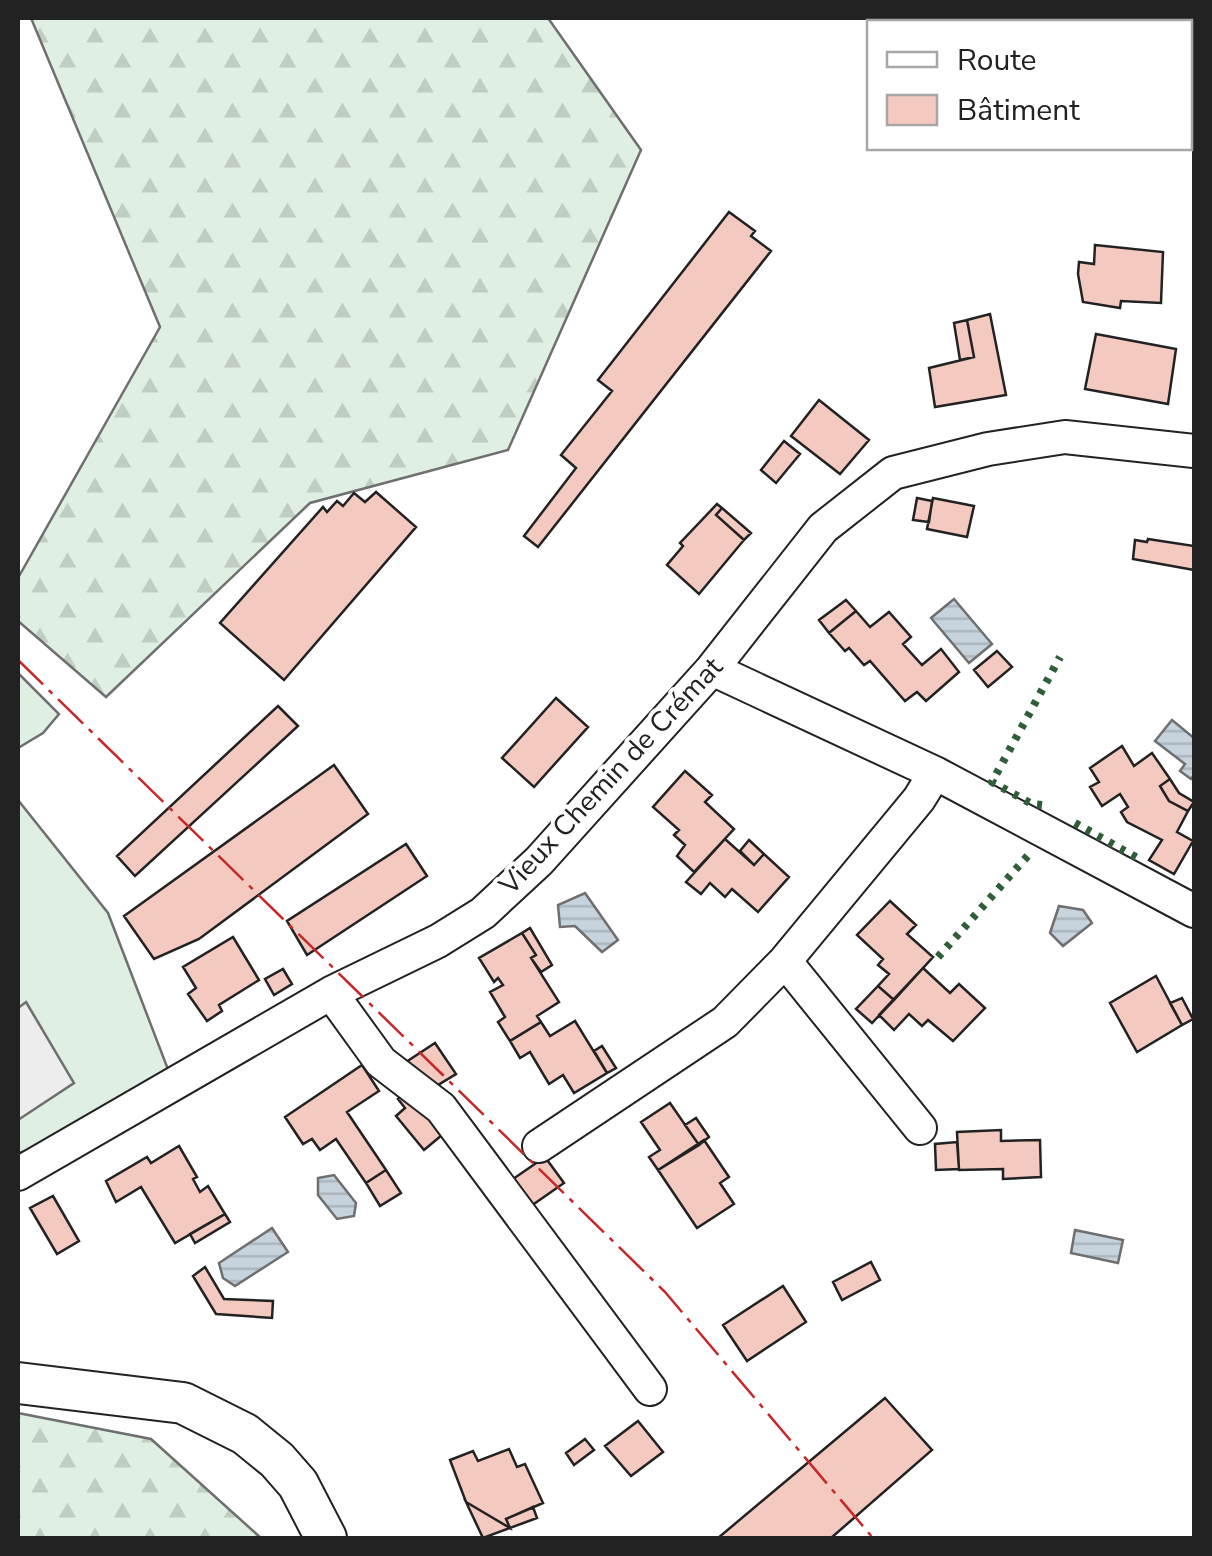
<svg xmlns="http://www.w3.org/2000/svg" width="1212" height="1556" viewBox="0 0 1212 1556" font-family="'Nunito Sans',sans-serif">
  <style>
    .forest { fill: url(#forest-firs); stroke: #6f6f6f; stroke-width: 2.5 }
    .pitch { fill: #e0efe3; stroke: #6f6f6f; stroke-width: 2.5 }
    .parking { fill: #ededed; stroke: #6f6f6f; stroke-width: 2.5 }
    .water { fill: url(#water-rules); stroke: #6f6f6f; stroke-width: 2.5 }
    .building { fill: #f3c9c0; stroke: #222; stroke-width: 2.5 }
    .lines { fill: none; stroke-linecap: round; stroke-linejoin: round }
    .minor-casing { stroke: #222; stroke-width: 36 }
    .tertiary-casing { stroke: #222; stroke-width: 44 }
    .minor { stroke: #fff; stroke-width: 32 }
    .tertiary { stroke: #fff; stroke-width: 40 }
    .hedge { stroke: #2f5e38; stroke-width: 8; stroke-dasharray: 5 8; stroke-linecap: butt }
    .power { stroke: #c62828; stroke-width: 2.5; stroke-dasharray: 35 8 5 8; stroke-linecap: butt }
    .labels { text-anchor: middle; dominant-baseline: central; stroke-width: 8; stroke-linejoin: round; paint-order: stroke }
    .street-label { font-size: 28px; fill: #222; stroke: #fff }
  </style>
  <defs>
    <pattern id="forest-firs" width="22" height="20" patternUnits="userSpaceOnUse" patternTransform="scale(2.5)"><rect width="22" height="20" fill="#e0efe3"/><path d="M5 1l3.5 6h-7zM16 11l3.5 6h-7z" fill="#c0cdc2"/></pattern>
    <pattern id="water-rules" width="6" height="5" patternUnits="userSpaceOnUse" patternTransform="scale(2.5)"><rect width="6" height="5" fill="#c7d3dd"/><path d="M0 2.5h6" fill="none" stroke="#abb5bd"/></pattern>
  </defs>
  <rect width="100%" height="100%" fill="#fff"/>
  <path class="forest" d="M31 18H548L641 150 508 450 310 503 106 697 18 621V578L160 327Z
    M18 1413 151 1439 261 1538H18Z"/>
  <path class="pitch" d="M18 673 59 714 43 733 18 748Z
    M18 800 108 913 169 1072 30 1150 18 1153Z"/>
  <path class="parking" d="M26 1002 74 1083 18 1120V1008Z"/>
  <path class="water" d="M954 599 992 644 969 663 931 618Z
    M1172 720 1194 738V775L1191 779 1180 771 1185 764 1155 741Z
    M585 893 618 940 602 952 575 926 560 927 558 905Z
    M1059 906 1083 910 1092 923 1063 946 1050 933Z
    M334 1175 356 1203 354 1216 337 1219 318 1195V1178Z
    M272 1228 288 1252 235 1286 223 1278 219 1263Z
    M1075 1230 1123 1240 1118 1263 1071 1253Z"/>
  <path class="building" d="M729 212 755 231 751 236 771 251 538 547 524 536 576 468 561 455 612 391 598 380Z
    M1095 245 1163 252 1161 303 1121 301 1120 308 1083 302 1078 274 1079 262 1094 264Z
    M990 314 1006 395 935 407 929 368 974 357 967 320Z
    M967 320 974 357 960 360 954 323Z
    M1096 334 1176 349 1168 404 1085 389Z
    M819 400 869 440 840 474 791 436Z
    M784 441 800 454 776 483 761 470Z
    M376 492 416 527 284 680 220 623 323 507 327 512 337 501 343 506 354 493 365 502Z
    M917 498 932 501 929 522 913 520Z
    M933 498 974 506 967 537 927 529Z
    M717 504 722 508 716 515 744 540 699 594 667 565 683 546 680 543Z
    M722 508 751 533 744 540 716 515Z
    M1148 539 1194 546V570L1133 559 1135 540 1147 542Z
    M846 600 856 611 829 633 819 620Z
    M856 611 870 627 889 612 911 637 903 644 922 665 941 649 959 672 926 701 917 692 905 701 870 661 864 665 849 648 845 651 829 633Z
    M997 651 1012 667 988 687 974 670Z
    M556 698 588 727 534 787 502 758Z
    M278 706 298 726 135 876 117 856Z
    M1122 746 1134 766 1152 753 1170 779 1160 786 1169 801 1188 811 1177 832 1193 841 1174 874 1149 860 1162 840 1127 822 1121 812 1128 807 1120 794 1102 806 1090 787 1099 782 1090 768Z
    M334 765 368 814 199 939 154 959 124 916Z
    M685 771 712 795 705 802 734 829 694 872 677 856 685 845 674 835 679 830 653 807Z
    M1170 779 1179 793 1194 802 1188 811 1169 801 1160 786Z
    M725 839 754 865 764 854 789 877 758 912 732 889 725 897 710 883 701 894 686 882Z
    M749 840 764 854 754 865 740 851Z
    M406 844 427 876 307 955 287 921Z
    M890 901 916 925 907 934 933 957 894 1000 878 986 889 974 878 965 883 959 857 935Z
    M530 928 552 965 541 972 531 958 536 955 522 933Z
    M522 933 536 955 531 958 559 1002 537 1016 541 1022 510 1041 498 1022 505 1017 490 992 503 985 498 978 494 982 479 958Z
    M233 937 259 980 219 1005 222 1011 207 1021 188 994 196 988 183 967Z
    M923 968 950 993 959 984 985 1008 953 1041 928 1020 922 1026 909 1014 894 1030 879 1015Z
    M283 969 292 984 274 995 265 979Z
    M1156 976 1182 1025 1137 1052 1110 1003Z
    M878 986 894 1000 872 1023 856 1009Z
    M1182 998 1193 1019 1182 1025 1170 1003Z
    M575 1021 607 1073 574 1093 563 1075 549 1084 530 1052 520 1058 510 1041 541 1022 550 1036Z
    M435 1043 456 1074 428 1091 406 1062Z
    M602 1046 616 1068 607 1073 594 1051Z
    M362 1065 379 1091 347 1112 386 1170 366 1183 336 1139 320 1150 312 1139 303 1144 285 1117Z
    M407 1092 442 1135 424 1150 396 1116 405 1108 398 1099Z
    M670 1103 699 1145 658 1170 649 1157 660 1150 641 1122Z
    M696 1118 709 1137 699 1145 685 1125Z
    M1001 1130V1141L1040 1140 1041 1177 1003 1179V1169L959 1170 957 1132Z
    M704 1140 729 1177 720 1183 734 1204 697 1228 658 1170Z
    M957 1142 959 1169 936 1170 935 1144Z
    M179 1146 197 1177 193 1179 200 1192 208 1186 225 1214 175 1243 141 1187 116 1202 106 1181 147 1157 151 1163Z
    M545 1157 564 1183 531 1206 513 1179Z
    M386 1170 401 1193 380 1206 366 1183Z
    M53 1196 79 1241 57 1254 30 1208Z
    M225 1214 230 1222 195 1243 190 1234Z
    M871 1262 880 1280 842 1300 833 1282Z
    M205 1267 224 1299 273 1301 272 1318 216 1314 193 1276Z
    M783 1286 806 1322 747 1361 723 1325Z
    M885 1398 932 1450 831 1538H718Z
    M638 1421 663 1452 631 1476 605 1446Z
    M585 1439 594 1450 574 1465 566 1453Z
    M509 1449 517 1467 525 1464 543 1503 506 1519 510 1528 466 1502 450 1460 473 1451 478 1461Z
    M466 1502 510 1528 483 1538Z
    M533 1507 537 1518 510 1528 506 1519Z"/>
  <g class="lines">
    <defs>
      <path id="minor" d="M712 669 935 773 1194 911
        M785 961 920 1128
        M331 993 381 1062 441 1108 650 1389
        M539 1146 725 1022 785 961 919 799 935 773
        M18 1174 331 993 438 941 483 913 539 861 712 669 823 528 893 473 988 449 1065 437 1194 451"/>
      <path id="tertiary" d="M18 1383 183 1403 245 1434 277 1460 298 1484 326 1538"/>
    </defs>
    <use href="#minor" class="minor-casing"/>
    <use href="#tertiary" class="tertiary-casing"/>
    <use href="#minor" class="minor"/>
    <use href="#tertiary" class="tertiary"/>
    <path class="hedge" d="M1042 805 1032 804 992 782 1060 657
      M1075 823 1141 860
      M938 957 1032 851"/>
    <path class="power" d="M18 660 665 1292 873 1538"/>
  </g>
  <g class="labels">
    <g class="street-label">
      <text transform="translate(611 776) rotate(-47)">Vieux Chemin de Crémat</text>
    </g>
  </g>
  <rect width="1212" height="1556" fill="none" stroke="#222222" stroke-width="40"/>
  <rect x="867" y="20" width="325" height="130" fill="#ffffff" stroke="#a7a7a7" stroke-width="2.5"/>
  <rect x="887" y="52" width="50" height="15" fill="#ffffff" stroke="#a7a7a7" stroke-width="2.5"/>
  <text x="957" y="70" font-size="30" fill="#222222">Route</text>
  <rect x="887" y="95" width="50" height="30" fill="#f3c9c0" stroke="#a7a7a7" stroke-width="2.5"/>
  <text x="957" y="120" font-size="30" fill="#222222">Bâtiment</text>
</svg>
